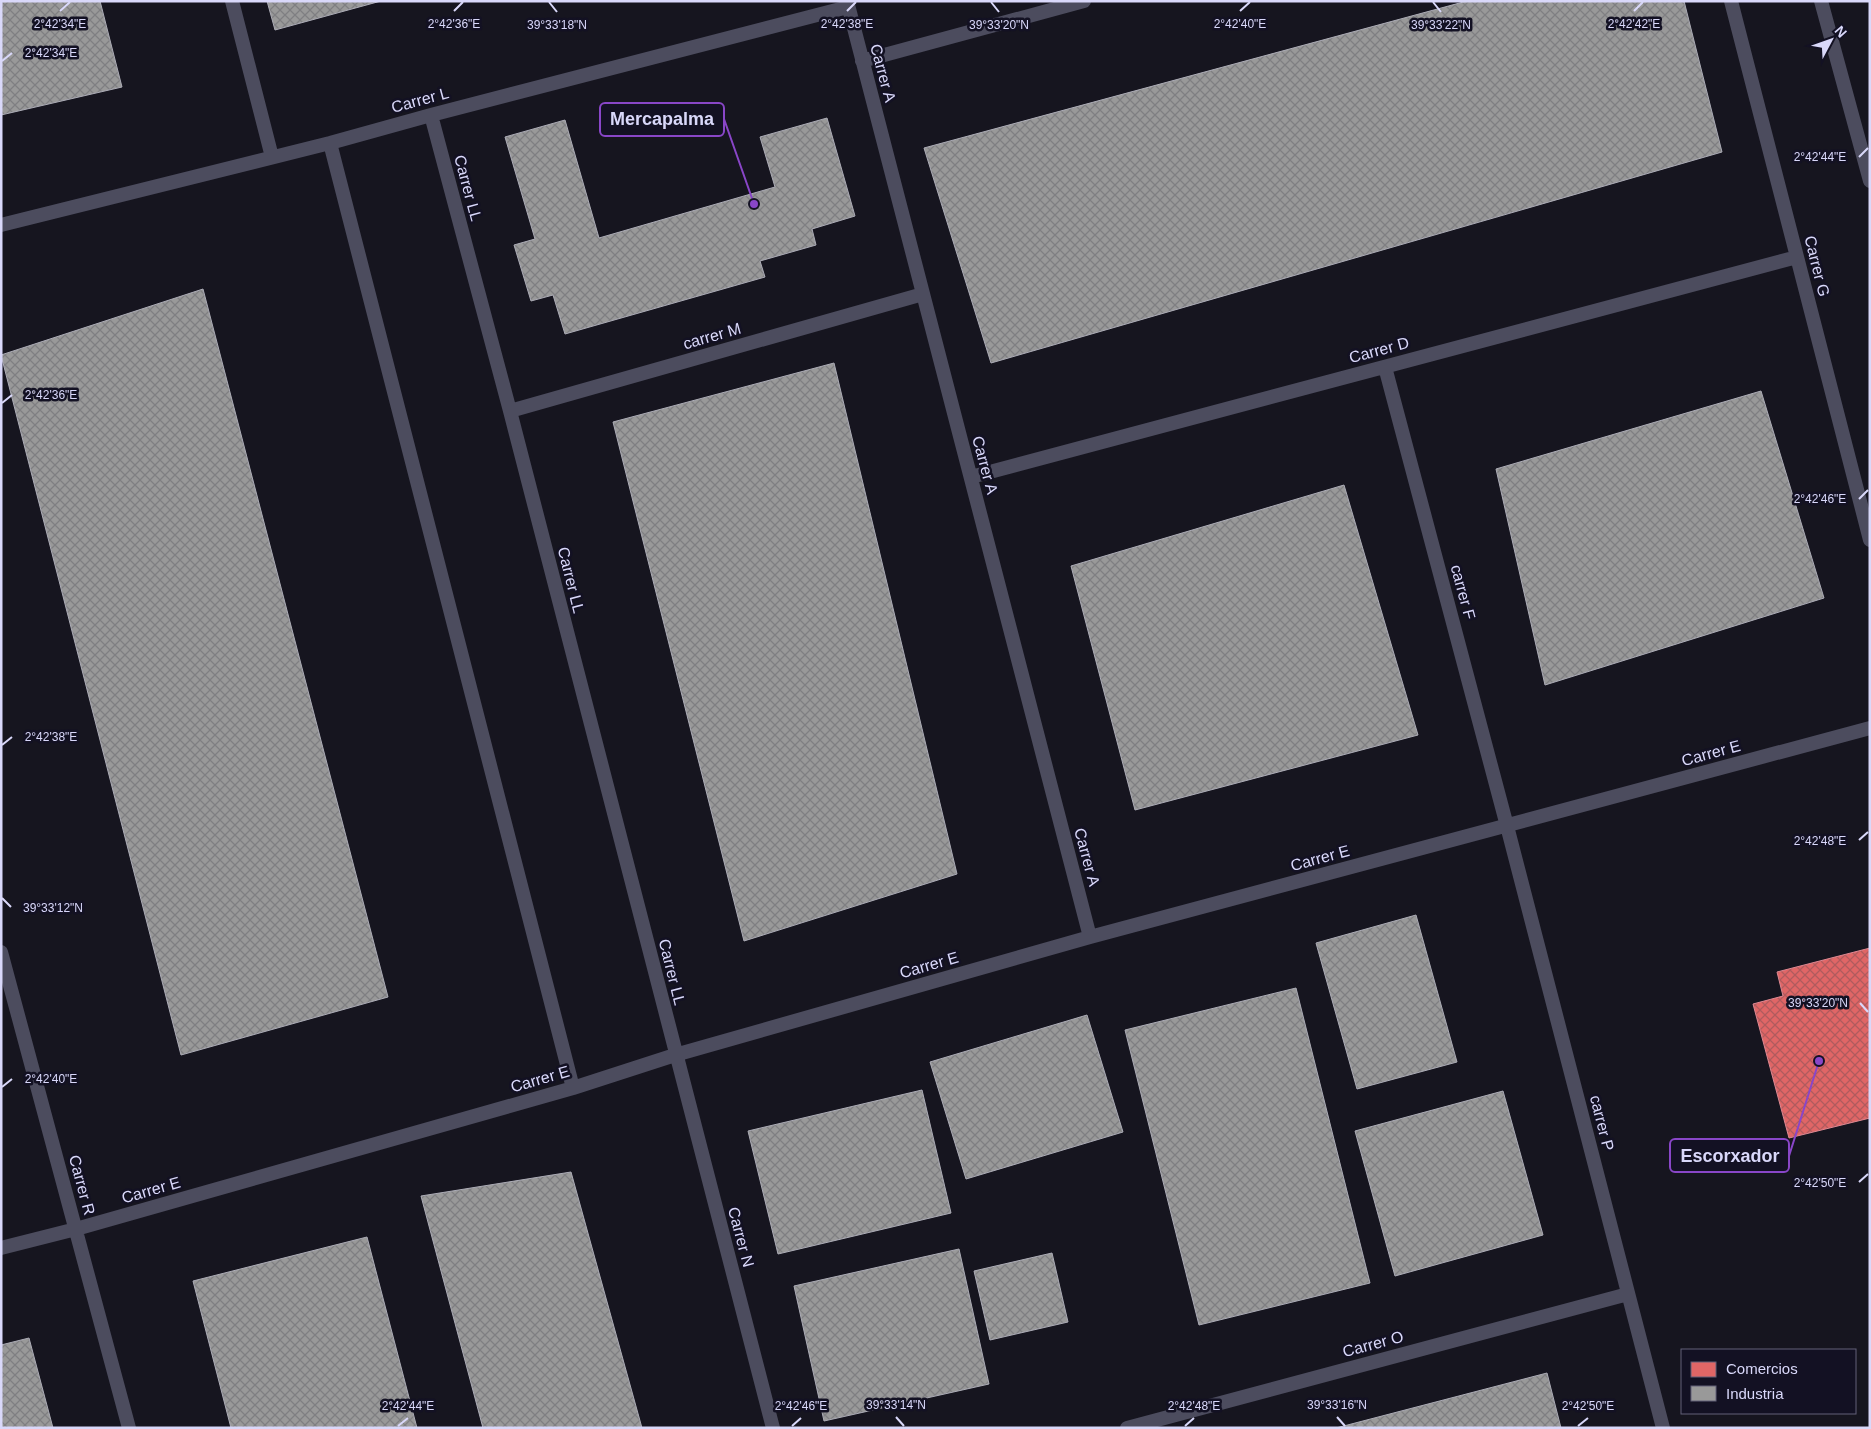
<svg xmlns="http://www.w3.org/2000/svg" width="1871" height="1429" viewBox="0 0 1871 1429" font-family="Helvetica,sans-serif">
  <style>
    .shops { fill: url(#shops-cross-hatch); stroke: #de8892 }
    .industry { fill: url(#industry-cross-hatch); stroke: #acacb6 }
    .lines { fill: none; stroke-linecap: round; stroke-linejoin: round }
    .lane { stroke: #4c4c5e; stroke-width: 14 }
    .ticks { fill: none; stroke: #d9d8fa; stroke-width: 2 }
    .labels { text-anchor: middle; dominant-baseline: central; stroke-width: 5; stroke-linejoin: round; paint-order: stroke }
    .street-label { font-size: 16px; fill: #d9d8fa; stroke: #131123 }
    .ticks-label { font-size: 12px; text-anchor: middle; fill: #d9d8fa; stroke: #131123; stroke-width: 5; stroke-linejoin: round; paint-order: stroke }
    .leader { fill: none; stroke: #8946c8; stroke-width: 2 }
    .callout-dot { fill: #8946c8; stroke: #131123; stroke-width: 2 }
    .callout { fill: #131123; stroke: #8946c8; stroke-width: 2 }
    .callout-label { font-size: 18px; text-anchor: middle; font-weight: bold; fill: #d9d8fa }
  </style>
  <defs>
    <pattern id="shops-cross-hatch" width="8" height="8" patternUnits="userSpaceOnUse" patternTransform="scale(1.25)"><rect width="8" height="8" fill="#e06666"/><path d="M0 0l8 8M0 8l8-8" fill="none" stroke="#b05b5e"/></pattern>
    <pattern id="industry-cross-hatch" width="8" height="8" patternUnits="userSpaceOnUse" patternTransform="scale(1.25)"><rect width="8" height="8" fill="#999"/><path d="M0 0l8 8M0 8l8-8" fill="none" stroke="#7f7f82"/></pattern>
  </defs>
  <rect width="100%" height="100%" fill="#16151f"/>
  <path class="shops" d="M1870 948V1118L1789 1138 1753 1004 1783 996 1777 972Z"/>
  <path class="industry" d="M1 1H100L122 87 1 115Z
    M267 1H381L275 30Z
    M1467 1H1684L1722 152 991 363 924 148Z
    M827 118 855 216 812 229 816 245 760 261 765 277 565 334 553 295 531 301 514 245 535 239 505 137 565 120 599 238 775 187 760 137Z
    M203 289 388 997 181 1055 1 355Z
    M834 363 957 874 744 941 613 422Z
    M1761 391 1824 598 1545 685 1496 469Z
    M1344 485 1418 735 1135 810 1071 566Z
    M1416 915 1457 1062 1357 1089 1316 943Z
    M1296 988 1370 1283 1199 1325 1125 1030Z
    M1087 1015 1123 1132 966 1179 930 1062Z
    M922 1090 951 1213 778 1254 748 1131Z
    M1503 1091 1543 1235 1395 1276 1355 1131Z
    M571 1172 642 1428H483L421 1196Z
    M367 1237 417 1428H231L193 1281Z
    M959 1249 989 1384 824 1421 794 1286Z
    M1052 1253 1068 1322 990 1340 974 1271Z
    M29 1338 53 1428H1V1345Z
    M1547 1373 1561 1428H1336Z"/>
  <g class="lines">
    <path class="lane" d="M232 1 272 157
      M847 1 1090 937
      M1731 1 1870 540
      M1821 1 1870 181
      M862 61 1084 1
      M431 115 510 411 773 1428
      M330 143 573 1088
      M1 225 330 143 431 115 848 7
      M1385 367 1507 826 1663 1428
      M510 411 923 294
      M971 477 1797 257
      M1 952 129 1428
      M1 1248 76 1229 573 1088 675 1055 1090 937 1870 728
      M1127 1428 1628 1294"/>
  </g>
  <path class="ticks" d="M549 2 557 12M991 2 999 12M1433 2 1441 12M60 11 70 2M454 11 463 2M847 11 856 2M1240 11 1250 2M1634 11 1643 2M2 61 12 53M1859 157 1868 148M2 403 12 395M1859 499 1868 490M2 745 12 737M1859 840 1868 832M2 898 11 907M1860 1003 1868 1012M2 1087 12 1079M1859 1182 1868 1174M896 1417 904 1426M1337 1417 1345 1426M398 1426 408 1418M792 1426 801 1418M1185 1426 1194 1418M1578 1426 1588 1418"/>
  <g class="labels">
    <g class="street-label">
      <text transform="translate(883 73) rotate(75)">Carrer A</text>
      <text transform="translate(420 100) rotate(-15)">Carrer L</text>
      <text transform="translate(468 188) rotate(75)">Carrer LL</text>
      <text transform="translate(1817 266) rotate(76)">Carrer G</text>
      <text transform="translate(712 336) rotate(-16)">carrer M</text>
      <text transform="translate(1379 350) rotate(-15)">Carrer D</text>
      <text transform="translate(985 465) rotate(75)">Carrer A</text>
      <text transform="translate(571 580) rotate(76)">Carrer LL</text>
      <text transform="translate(1463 592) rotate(75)">carrer F</text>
      <text transform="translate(1711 753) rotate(-15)">Carrer E</text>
      <text transform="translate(1087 857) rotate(75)">Carrer A</text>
      <text transform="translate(1320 858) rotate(-15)">Carrer E</text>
      <text transform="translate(929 965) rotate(-16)">Carrer E</text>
      <text transform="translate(672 972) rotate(76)">Carrer LL</text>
      <text transform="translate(540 1079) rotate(-16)">Carrer E</text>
      <text transform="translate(1602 1123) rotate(76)">carrer P</text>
      <text transform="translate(82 1185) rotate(75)">Carrer R</text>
      <text transform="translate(151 1190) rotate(-16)">Carrer E</text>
      <text transform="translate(741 1237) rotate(75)">Carrer N</text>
      <text transform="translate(1373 1344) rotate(-15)">Carrer O</text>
    </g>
  </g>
  <g class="ticks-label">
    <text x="60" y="28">2°42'34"E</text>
    <text x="454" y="28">2°42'36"E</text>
    <text x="847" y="28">2°42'38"E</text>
    <text x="1240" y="28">2°42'40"E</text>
    <text x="1634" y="28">2°42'42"E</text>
    <text x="557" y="29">39°33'18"N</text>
    <text x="999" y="29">39°33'20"N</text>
    <text x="1441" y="29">39°33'22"N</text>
    <text x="51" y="57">2°42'34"E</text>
    <text x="1820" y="161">2°42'44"E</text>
    <text x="51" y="399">2°42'36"E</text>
    <text x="1820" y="503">2°42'46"E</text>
    <text x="51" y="741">2°42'38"E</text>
    <text x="1820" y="845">2°42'48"E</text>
    <text x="53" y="912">39°33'12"N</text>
    <text x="1818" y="1007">39°33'20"N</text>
    <text x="51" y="1083">2°42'40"E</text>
    <text x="1820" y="1187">2°42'50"E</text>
    <text x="896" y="1409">39°33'14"N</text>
    <text x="1337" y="1409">39°33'16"N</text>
    <text x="408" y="1410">2°42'44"E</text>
    <text x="801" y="1410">2°42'46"E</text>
    <text x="1194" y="1410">2°42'48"E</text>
    <text x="1588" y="1410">2°42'50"E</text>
  </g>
  <path class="leader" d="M754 204L724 119M1819 1061L1789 1156"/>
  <g class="callout-dot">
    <circle cx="754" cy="204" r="5"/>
    <circle cx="1819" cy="1061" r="5"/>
  </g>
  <g class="callout">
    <rect x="600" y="103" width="124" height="33" rx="5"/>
    <rect x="1670" y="1139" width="119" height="33" rx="5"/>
  </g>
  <g class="callout-label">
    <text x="662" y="125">Mercapalma</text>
    <text x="1730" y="1162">Escorxador</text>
  </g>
  <rect width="1871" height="1429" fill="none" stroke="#d9d8fa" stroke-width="5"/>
  <rect x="1681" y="1349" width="175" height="65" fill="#131123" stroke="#626179"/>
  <rect x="1691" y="1362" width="25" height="15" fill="#e06666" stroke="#626179"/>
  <text x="1726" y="1374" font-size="15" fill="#d9d8fa">Comercios</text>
  <rect x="1691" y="1386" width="25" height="15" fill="#999999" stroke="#626179"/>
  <text x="1726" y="1399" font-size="15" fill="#d9d8fa">Industria</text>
  <g transform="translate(1831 40) rotate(49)" stroke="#131123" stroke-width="4" paint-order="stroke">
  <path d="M0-4L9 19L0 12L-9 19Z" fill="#d9d8fa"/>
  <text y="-8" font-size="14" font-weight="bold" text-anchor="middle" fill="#d9d8fa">N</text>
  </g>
</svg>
